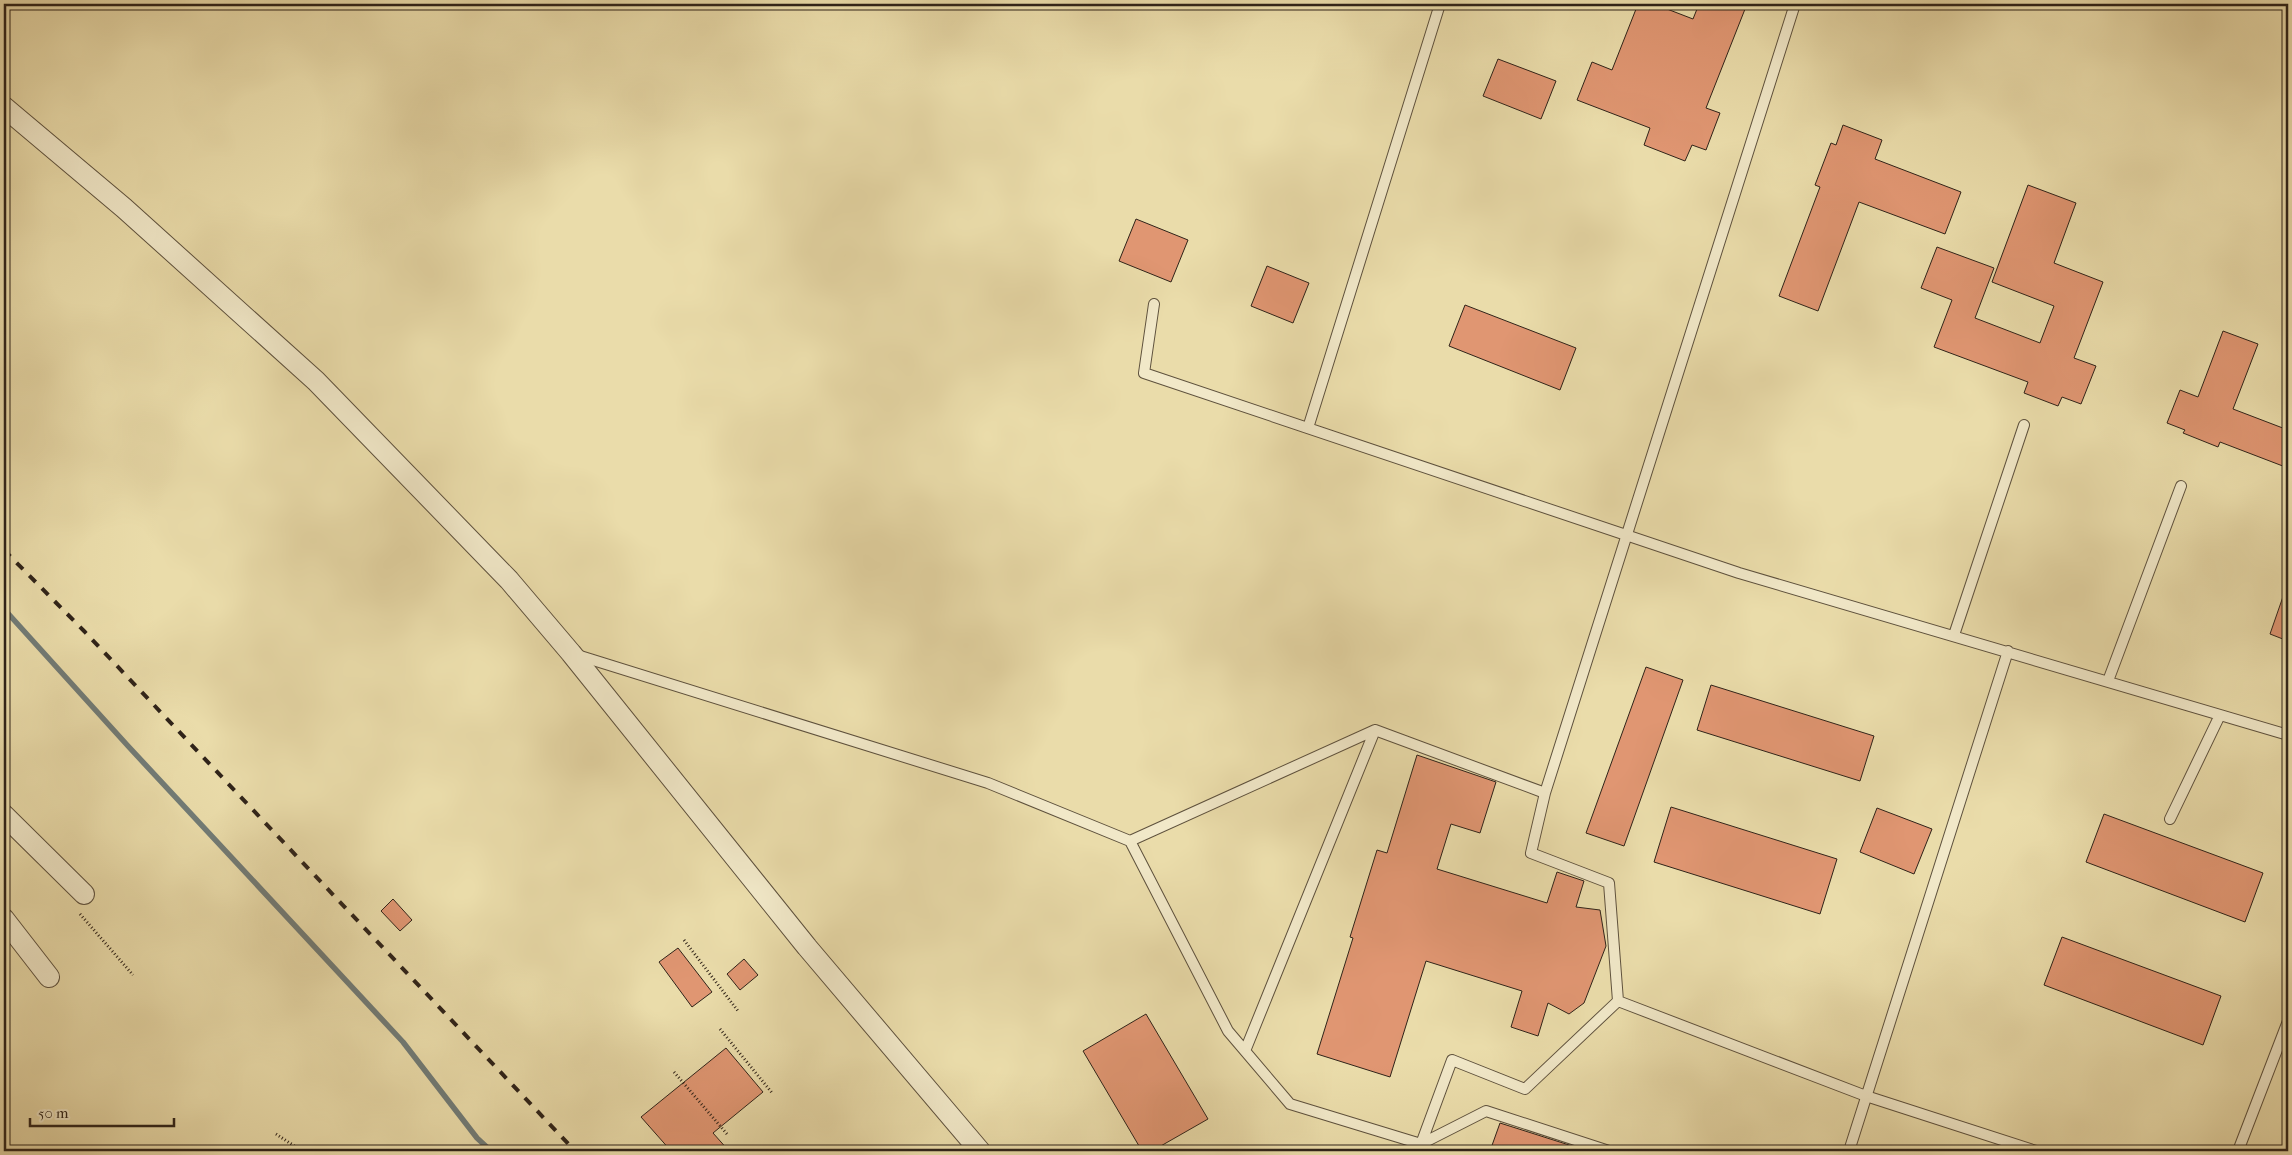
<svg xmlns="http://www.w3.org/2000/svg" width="2292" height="1155" viewBox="0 0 2292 1155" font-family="'IM FELL French Canon',serif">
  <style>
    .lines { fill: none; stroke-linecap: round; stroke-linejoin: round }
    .stream { stroke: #727c77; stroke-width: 5.5 }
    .building { fill: #e09672; stroke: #2f2319 }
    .lane-casing { stroke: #5e513d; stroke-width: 12 }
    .street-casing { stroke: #5e513d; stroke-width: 22 }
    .path { stroke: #2f2319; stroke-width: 3; stroke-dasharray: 1 2.5; stroke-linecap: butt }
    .lane { stroke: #f1e8c8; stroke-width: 10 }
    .street { stroke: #f1e8c8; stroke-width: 20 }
    .rail { stroke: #2f2319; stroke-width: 4; stroke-dasharray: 9 9; stroke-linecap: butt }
  </style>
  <rect width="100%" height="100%" fill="#eadcaa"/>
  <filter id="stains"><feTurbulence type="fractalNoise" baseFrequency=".004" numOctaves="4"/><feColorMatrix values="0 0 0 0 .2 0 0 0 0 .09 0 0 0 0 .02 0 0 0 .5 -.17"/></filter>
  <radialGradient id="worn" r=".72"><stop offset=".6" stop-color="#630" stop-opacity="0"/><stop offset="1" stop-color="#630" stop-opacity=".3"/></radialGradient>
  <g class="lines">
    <path class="stream" d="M4 609 128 746 403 1042 477 1138 491 1151"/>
  </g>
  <path class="building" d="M1638 4H1654L1693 19 1699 4H1747L1706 108 1720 113 1706 150 1692 145 1685 161 1644 145 1650 128 1577 100 1592 62 1612 70Z
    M1498 59 1556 81 1541 119 1483 96Z
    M1843 125 1882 140 1875 159 1961 192 1945 234 1859 202 1818 311 1779 296 1820 187 1815 185 1831 143 1836 145Z
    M2028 185 2076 203 2054 263 2103 282 2074 358 2096 366 2081 404 2062 397 2058 406 2024 393 2028 382 1934 347 1952 300 1921 288 1937 247 1994 268 1975 318 2040 343 2054 306 1992 282Z
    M1136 219 1188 240 1171 282 1119 261Z
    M1267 266 1309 283 1293 323 1251 306Z
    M1465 305 1576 348 1560 390 1449 346Z
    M2223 331 2258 344 2233 409 2288 430V468L2220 442 2218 447 2183 433 2185 430 2167 423 2180 390 2198 397Z
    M2286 588 2288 589V641L2270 634Z
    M1646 667 1683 680 1624 846 1586 833Z
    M1711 685 1874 736 1860 781 1697 730Z
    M1417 755 1496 782 1480 833 1451 824 1437 869 1547 903 1557 872 1584 881 1576 907 1600 910 1606 946 1584 1003 1569 1014 1548 1003 1538 1036 1511 1027 1522 991 1426 961 1390 1077 1317 1054 1353 938 1350 937 1377 850 1387 853Z
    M1671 807 1837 859 1820 914 1654 862Z
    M1877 808 1932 829 1914 874 1860 852Z
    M2104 814 2263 873 2245 922 2086 862Z
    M393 899 412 920 400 931 381 911Z
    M2062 937 2221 996 2203 1045 2044 985Z
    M678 948 712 992 692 1007 659 962Z
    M744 959 758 975 740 990 727 974Z
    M1146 1014 1208 1119 1152 1151H1142L1083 1051Z
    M726 1048 763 1092 713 1133 729 1151H671L641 1117Z
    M1500 1123 1588 1151H1490Z"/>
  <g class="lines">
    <defs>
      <path id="lane" d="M1154 304 1144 373 1739 573 2288 735
        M1308 428 1440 4
        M1954 635 2024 425
        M577 655 988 783 1130 841 1228 1031 1290 1104 1421 1144 1452 1060 1525 1089 1618 1001 1866 1096 2036 1151
        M2108 681 2181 486
        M1545 793 1795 4
        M2170 819 2220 715
        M1130 841 1375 730 1545 793 1531 853 1609 883 1618 1001
        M1245 1051 1375 730
        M1419 1151 1421 1144 1486 1111 1609 1151
        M1849 1151 2008 651
        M2238 1151 2288 1021"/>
      <path id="street" d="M4 107 124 208 316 381 509 580 571 653 807 947 980 1151
        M4 815 84 894
        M4 919 49 977"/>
    </defs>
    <use href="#lane" class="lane-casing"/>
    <use href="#street" class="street-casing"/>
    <path class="path" d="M80 914 133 975
      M684 940 738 1011
      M720 1029 773 1094
      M674 1072 727 1134
      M276 1134 302 1151"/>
    <use href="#lane" class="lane"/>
    <use href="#street" class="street"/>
    <path class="rail" d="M4 550 85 632 575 1151"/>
  </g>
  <rect width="2292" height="1155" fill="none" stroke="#eadcaa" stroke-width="20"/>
  <rect x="5" y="5" width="2282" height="1145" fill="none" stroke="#2f2319" stroke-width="2.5"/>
  <rect x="10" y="10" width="2272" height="1135" fill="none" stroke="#2f2319"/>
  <path d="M30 1118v8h144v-8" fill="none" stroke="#2f2319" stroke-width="2.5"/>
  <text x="38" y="1118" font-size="15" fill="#2f2319" stroke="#f1e8c8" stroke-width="4" paint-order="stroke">50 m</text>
  <rect width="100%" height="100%" filter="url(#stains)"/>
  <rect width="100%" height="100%" fill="url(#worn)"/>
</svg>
